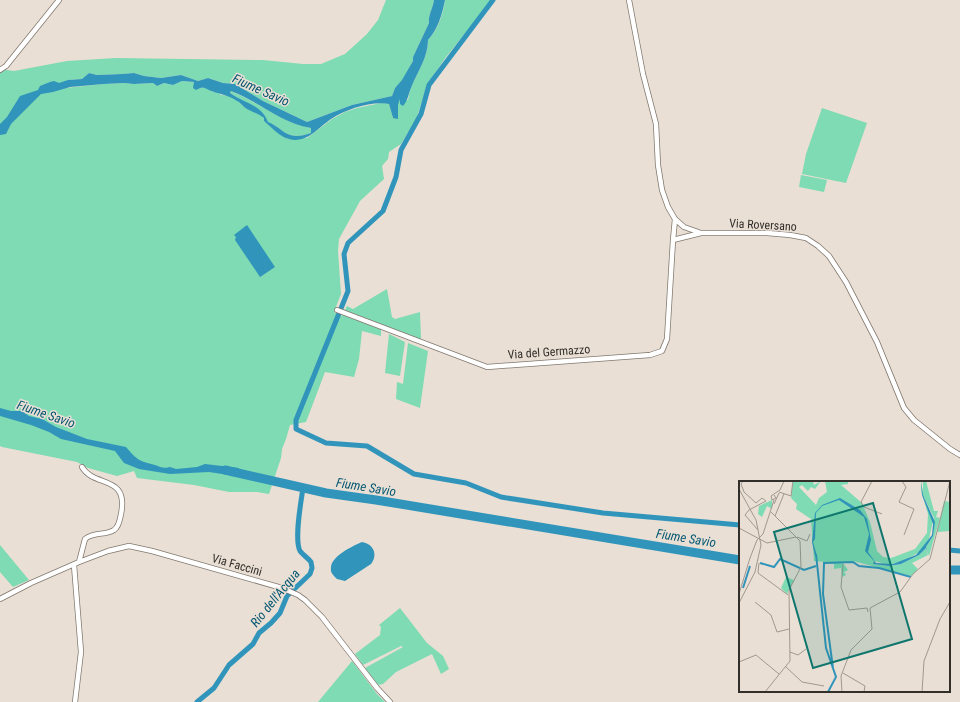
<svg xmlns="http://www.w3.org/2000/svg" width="960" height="702" viewBox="0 0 960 702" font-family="'Roboto Condensed',sans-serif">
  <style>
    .green { fill: #7edbb3 }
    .water { fill: #3195bb; fill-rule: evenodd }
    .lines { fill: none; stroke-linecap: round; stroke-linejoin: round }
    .canal { stroke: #3195bb; stroke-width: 5 }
    .river { stroke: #3195bb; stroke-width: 9 }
    .street-casing { stroke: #81786f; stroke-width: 6 }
    .street { stroke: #fff; stroke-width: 4.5 }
    .labels { text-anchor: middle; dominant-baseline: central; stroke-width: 3; stroke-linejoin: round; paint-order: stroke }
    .street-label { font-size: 12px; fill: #322e2a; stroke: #e9dfd4 }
    .water-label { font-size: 13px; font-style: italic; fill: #045772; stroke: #e9dfd4 }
    .inset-river { fill: none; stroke: #3195bb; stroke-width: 2 }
    .inset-road { fill: none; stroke: #a09890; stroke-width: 1 }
    .view { fill: #0f766e; fill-opacity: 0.15; stroke: #0f766e; stroke-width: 2 }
    .inset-edge { fill: none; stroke: #322e2a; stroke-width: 2 }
  </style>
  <rect width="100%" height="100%" fill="#e9dfd4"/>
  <path class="green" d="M386 0H434C433 8 428 15 429 23L413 57V61L403 80 395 88 392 96 352 105 307 122 263 101 235 84 223 83 208 78 198 81 181 75 161 78 144 76 134 73 122 74 97 75 89 73 82 79 68 80 65 88 104 84 124 83 134 84 153 83 157 86 164 83 173 85 182 81 194 82 200 88H207L213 92H218L221 95 229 96 239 101 244 107 260 114 264 118V121L281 135 288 139 307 138 332 119 345 112 357 108 381 103 389 104 393 118 400 98 408 100C409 96 409 92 411 88 417 72 428 58 428 40 438 30 443 14 445 0H492L446 57 427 85 417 117 401 144 389 152 388 159 382 166 384 179 360 201 339 239 338 251 341 294 334 312 342 316 347 306 353 309 387 289 392 317 395 319 420 312 421 339 419 341 381 327V336L362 331 359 359 354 377 325 372 306 422 290 425 286 439 282 449 281 458 269 494 257 492H229L194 485 137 478 134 471 117 476 88 468 77 462 2 447 0 446V69L14 71 67 61 116 58 263 60 303 64H321L345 54 367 34 378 20Z
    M231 91C259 103 281 122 311 128V133C298 137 291 138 280 129 276 126 273 124 268 123 262 108 242 102 230 93Z
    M822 108 867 123 846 183 802 174 806 154Z
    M801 175 827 180 824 192 799 187Z
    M389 334 405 342 400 376 385 373Z
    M408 343 428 351 420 408 396 399 397 382 403 384Z
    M0 545 29 580 13 587 0 572Z
    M400 608 427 643 443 656 449 669 441 674 432 654 396 672 383 684 378 685 365 668 403 647 401 646 363 665 355 654 380 635 381 627 379 625Z
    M352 661 377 694 385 702H318Z"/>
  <path class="water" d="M434 0H445C442 15 438 29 428 40 428 58 417 72 411 88 408 95 408 100 403 106L400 104V99L398 105V119L393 118 389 104C371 101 347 109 331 119 318 128 306 144 289 139 280 137 271 127 264 121V118C258 113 251 112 244 107 242 105 240 102 237 101 230 96 221 94 214 92 206 90 205 85 196 90L193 88 194 82 182 81 173 85 164 83 157 86 153 83 134 84 124 83 104 84 70 87 53 92 41 94 11 124 6 134 0 135V124L7 117 20 96 38 90 40 86 50 82 54 81 59 83 68 80 82 79 89 73 97 75 122 74 134 73 144 76 161 78 181 75 198 81 208 78 223 83 235 84 263 101 307 122 352 105 392 96 395 88 402 80 413 61V57L429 23C428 15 433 8 434 0ZM231 91C260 102 279 122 311 128V133C298 137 291 138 280 129 276 126 273 124 268 122 261 104 245 104 230 93Z
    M247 225 275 267 260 277 235 240 236 237 234 235Z
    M0 408 11 411H22L29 416 42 419 56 427 87 439 126 447C137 460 139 461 155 465 161 467 163 469 170 467L176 469 197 467 205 464 239 468 235 476 209 472 170 474 139 469 124 463 115 451 61 439 49 432 31 425 0 416Z
    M362 542C374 544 378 555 371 564L345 581 337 579C334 576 330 573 331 568 331 556 353 546 362 542Z"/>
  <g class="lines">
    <path class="canal" d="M493 0 429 85 421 114 401 150 396 177 383 211 348 243 344 254 348 291 296 420V429L326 443 367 446 414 474 466 483 501 497 603 513 740 525
      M949 550 960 551
      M197 702 214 688 229 665 253 644 259 633 271 623 280 613 287 596 310 574 312 568 311 562C308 558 303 555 300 551 294 539 301 502 303 488"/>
    <path class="river" d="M225 470 326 493 376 500 740 560
      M949 570H960"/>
    <defs>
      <path id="street" d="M629 0 643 74 656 124 658 165 662 190 668 207 675 219 684 227 701 233H767L790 235 806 238 818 246 829 256 846 282 877 342 904 408 914 420 950 449 960 455
        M0 70 6 66 59 0
        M673 240 675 219
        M337 310 487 367 650 355 662 351 667 339 673 240 701 233
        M79 562 85 539C95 531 105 536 114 530 119 527 120 519 121 514 129 474 94 488 82 467
        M74 565 81 652 75 702
        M0 599 31 583 79 562 108 551 129 546 152 551 282 588 298 595 305 600 322 617 377 688 390 702"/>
    </defs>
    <use href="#street" class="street-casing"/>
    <use href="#street" class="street"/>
  </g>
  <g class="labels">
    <g class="street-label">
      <text transform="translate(763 225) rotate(3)">Via Roversano</text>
      <text transform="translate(549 352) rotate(-4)">Via del Germazzo</text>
      <text transform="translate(237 565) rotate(16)">Via Faccini</text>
    </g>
    <g class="water-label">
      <text transform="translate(261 90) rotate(24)">Fiume Savio</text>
      <text transform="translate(46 414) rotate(19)">Fiume Savio</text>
      <text transform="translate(366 487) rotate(9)">Fiume Savio</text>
      <text transform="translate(686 538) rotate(9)">Fiume Savio</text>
      <text transform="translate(275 598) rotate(-51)">Rio dell'Acqua</text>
    </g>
  </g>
  <g transform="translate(739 481)">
    <rect width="211" height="211" fill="#e9dfd4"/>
    <path d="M54 0H74L75 4 82 0 76 8 72 6 69 10 63 4 60 6 77 24 80 17 88 11 86 0H109V3L102 4 123 22 131 41 138 70 144 76 152 77 176 68 188 52 189 33 183 13 182 7V0L185 18 194 39 190 58 182 70 165 80 151 84 135 80 134 83 150 85 162 83 180 74 187 67 189 74 173 82 179 88 172 95 114 80 104 82 109 89 105 91 107 94 103 96 102 87 95 88V83L86 81 75 80 72 38 57 28 58 23 52 17ZM184 0H187L195 30H199L197 36 201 37 190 75 187 66 194 55 195 37 184 14ZM33 19V28L28 25 23 36 19 33 20 25ZM205 20 211 21V50L198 51ZM47 96 55 99 48 113 42 107Z" fill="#7edbb3"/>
    <path d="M182 0 184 14 196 41 194 55 187 66 190 75 187 67 180 74 162 83 150 85 134 83 135 80 126 70 130 53 125 36 100 19 83 25 77 32 76 58 74 61 78 75H76L73 61 76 32 83 24 101 17 121 29 128 38 132 59 129 71 137 82 154 83 177 74 193 54 194 43 183 14Z" fill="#3195bb"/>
    <path class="inset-river" d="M77 73 87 167 97 196 89 211M21 82 35 86 41 78 65 89 77 85M4 107 11 85M94 187 84 113 85 82 114 81 120 85 140 87 172 96"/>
    <path class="inset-road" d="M4 0 2 3 5 11 17 22 23 17 27 20M133 0 122 21 125 26 143 33M163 0 167 6 160 21 175 28 165 54M0 8 17 39 22 64 16 91 0 122M40 11 52 15 54 0M35 14 37 17 33 19 32 15 41 9 45 0M35 23 40 12M36 35 45 13M0 47 28 62 57 56M19 49 6 34 10 29 27 20M58 56 68 60 71 53M20 82 19 92 49 114M104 83 102 106 110 129 128 127 129 131M0 113 11 77 18 59 24 53 35 19M16 121 32 134 38 151 50 148M51 171 59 174 67 168M0 181 17 174 40 193M47 186 63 201 85 205M104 192 126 205 125 211M26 211 51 180 50 109 62 86 61 60 32 31M103 211 102 195 112 169 133 148 131 127 161 111 174 93 191 78 211 0M183 211 185 180 201 138 211 121"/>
    <path class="view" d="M134 22 173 158 74 187 35 51Z"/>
    <rect width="211" height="211" class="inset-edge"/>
  </g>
</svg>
